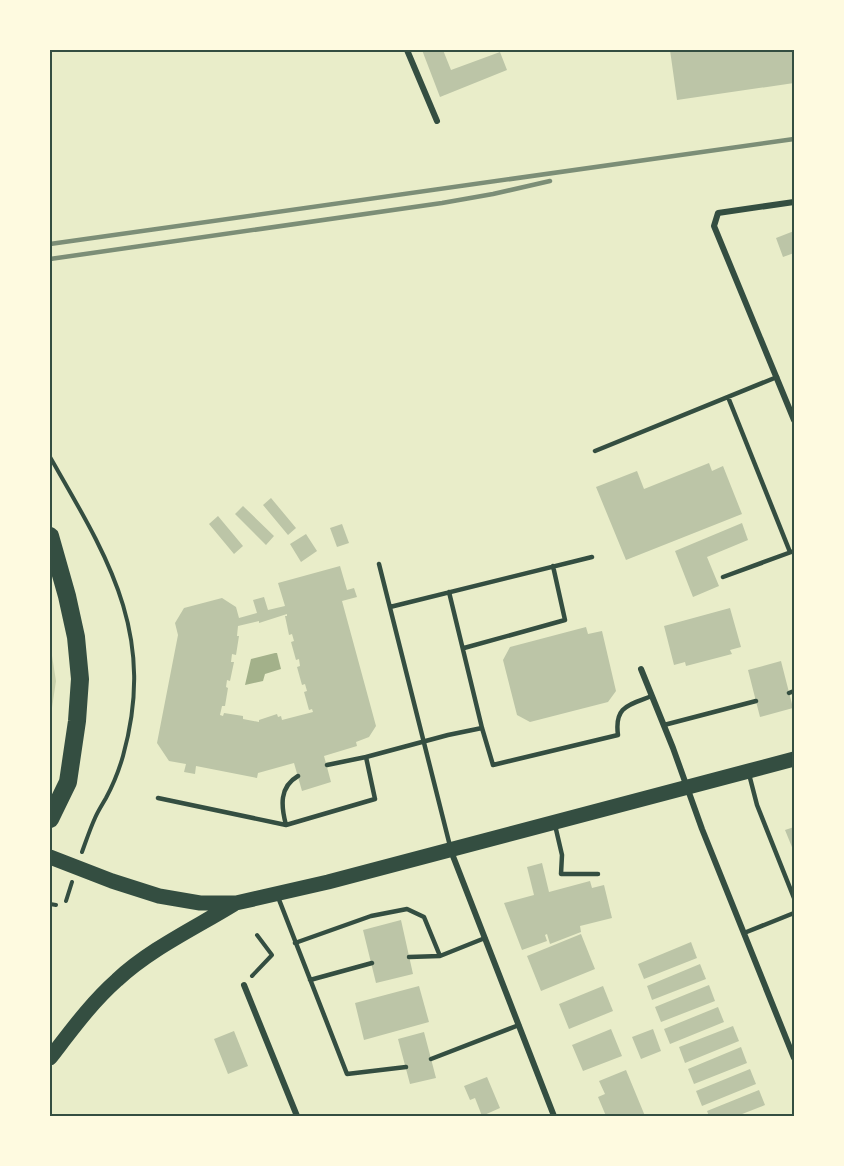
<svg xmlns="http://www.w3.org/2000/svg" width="844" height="1166" viewBox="0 0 844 1166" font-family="Raleway,sans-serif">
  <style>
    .green { fill: #cad2ad }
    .water { fill: #a3b18a }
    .building { fill: #bcc5a7; fill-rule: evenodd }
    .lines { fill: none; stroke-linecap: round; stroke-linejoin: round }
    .path { stroke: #344e41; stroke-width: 4 }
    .service { stroke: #344e41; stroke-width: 4.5 }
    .minor { stroke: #344e41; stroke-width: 6 }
    .primary { stroke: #344e41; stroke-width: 15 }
    .motorway { stroke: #344e41; stroke-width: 18 }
    .rail { stroke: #7c8e77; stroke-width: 4.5 }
    .neatline { fill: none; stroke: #344e41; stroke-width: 2 }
  </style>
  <rect width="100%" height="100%" fill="#e9edc9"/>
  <path class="green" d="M50 643 56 681 50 721Z"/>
  <path class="water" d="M275 653H277L281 669 265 674 263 681 245 685 251 659Z"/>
  <path class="building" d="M422 50H443L451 70 500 52 507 70 440 97Z
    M670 50H794V83L677 100Z
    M794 231V253L783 257 776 238Z
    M709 463 712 471 723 466 742 514 626 560 596 487 637 471 644 489Z
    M271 498 296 528 288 535 263 505Z
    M243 506 274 536 266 545 235 514Z
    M218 516 243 546 234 554 209 524Z
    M742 523 748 540 707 557 719 586 693 597 675 551Z
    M342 524 349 543 337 547 330 528Z
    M306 534 317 551 301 562 290 544Z
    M340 566 347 590 354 588 357 597 342 601 376 726 369 737 356 742 357 746 324 756 331 782 302 791 294 763 258 773 257 778 196 766 195 774 184 772 186 764 169 761 157 743 178 635 175 623 184 608 222 598 236 607 239 618 257 613 253 600 264 597 268 610 285 606 278 583ZM287 614V616H285L289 635 292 634 294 641 291 642 296 660 299 659 300 666 297 667 302 685 305 684 307 691 304 692 309 710 312 709 313 712 282 720 281 716 278 717 277 714 259 720V722L243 719V716L224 713 223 716 220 715 222 706H225L228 688 226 687 227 680 230 681 234 662H231L232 654 236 655 239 636H237L238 626 259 621V623Z
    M730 608 741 647 730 650 732 654 686 666 685 662 674 665 664 626Z
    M586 627 588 634 602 631 616 691 608 702 530 722 517 715 503 660 510 647Z
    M781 661 793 708 760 717 748 670Z
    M794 827V852L785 830Z
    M542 863 549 892 590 881 592 888 604 885 612 918 580 926 581 932 550 944 547 934 545 935 547 941 522 950 504 903 534 895 527 867Z
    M401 920 413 974 376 983 363 930Z
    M581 934 595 969 541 991 527 956Z
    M691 942 697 958 644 979 638 964Z
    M700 964 706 979 652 1000 647 986Z
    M709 985 715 1001 661 1022 655 1007Z
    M419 986 429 1022 364 1040 355 1003Z
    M603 986 613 1011 569 1029 559 1004Z
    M718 1007 724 1022 670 1044 664 1029Z
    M733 1026 739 1041 685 1063 679 1047Z
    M611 1029 622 1056 583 1071 572 1045Z
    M653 1029 661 1051 641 1059 632 1037Z
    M234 1031 248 1066 228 1074 214 1039Z
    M424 1032 436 1078 410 1084 398 1039Z
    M741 1047 747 1063 694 1084 688 1069Z
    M750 1069 756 1084 702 1106 696 1091Z
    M626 1070 645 1116H606L598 1097 605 1094 599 1081Z
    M487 1077 500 1108 482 1116 475 1098 470 1100 464 1086Z
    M759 1090 765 1105 737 1116H709L707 1111Z"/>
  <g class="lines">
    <path class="path" d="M50 457C108 558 157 634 123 756 119 770 113 785 106 798 102 805 98 811 95 818 90 829 86 841 82 852
      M66 901 72 882
      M50 904 56 905
      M252 976 272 955 257 935"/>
    <path class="service" d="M728 397 790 552
      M595 451 777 377
      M379 564 450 846
      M723 577 794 551
      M449 592 482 728 493 765 618 735C614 706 629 705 652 696
      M390 607 592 557
      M464 648 565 620 553 566
      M789 693 794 691
      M664 725 756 701
      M327 765 366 757
      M749 774 757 805 794 898
      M158 798 286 825 375 799 366 757 448 735 482 728
      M286 825C281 806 279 787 298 776
      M555 825 562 855 561 874H598
      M278 897 347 1074 406 1067
      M744 933 794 913
      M295 943 371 916 407 909 424 917 440 956 485 938
      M409 957 440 956
      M310 980 372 963
      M431 1059 519 1025"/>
    <path class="minor" d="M407 50 437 121
      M794 202 718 213 714 226 794 420
      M641 669 673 748 702 829 794 1058
      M451 851 554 1116
      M244 985 297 1116"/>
    <path class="primary" d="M50 857 112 881 159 896 200 903H236L328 882 794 759
      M50 1058C71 1031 91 1003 117 980 150 949 195 928 234 904"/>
    <path class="motorway" d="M50 536 67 596 76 637 80 679 77 721 68 782 50 819"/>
    <path class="rail" d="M50 244 794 139
      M50 259 442 203 493 194 550 181"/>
  </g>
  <rect width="844" height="1166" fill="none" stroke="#fefae0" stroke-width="102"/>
  <rect x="51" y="51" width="742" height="1064" class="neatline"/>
</svg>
